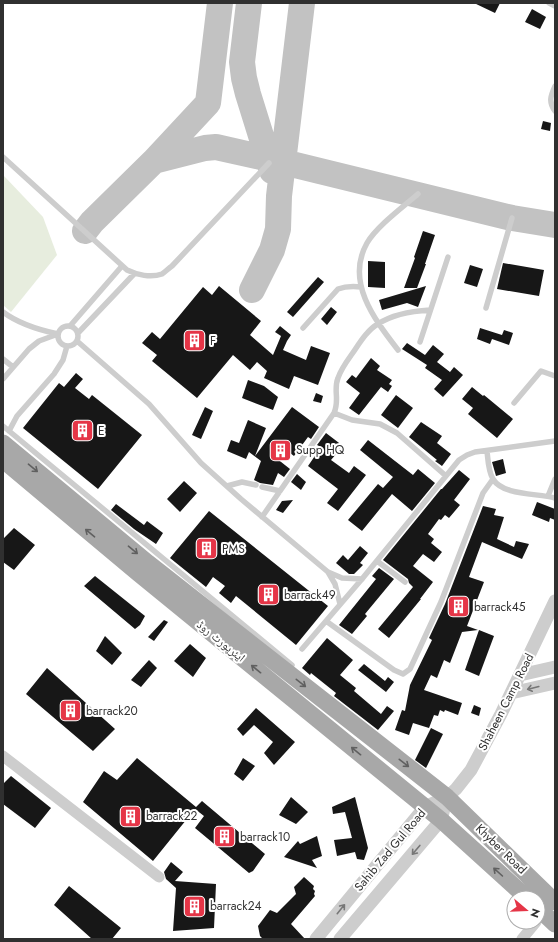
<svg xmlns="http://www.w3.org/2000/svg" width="558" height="942" viewBox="0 0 558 942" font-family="Jost,'Noto Naskh Arabic',sans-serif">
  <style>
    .green { fill: #e7edde }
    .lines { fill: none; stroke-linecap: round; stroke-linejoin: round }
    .taxiway { stroke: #c2c2c2; stroke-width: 26 }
    .building { fill: #171717 }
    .service { stroke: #cdcdcd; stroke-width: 5.5 }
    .minor { stroke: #cdcdcd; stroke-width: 11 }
    .tertiary { stroke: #cdcdcd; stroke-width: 13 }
    .primary { stroke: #a8a8a8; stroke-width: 17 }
    .oneway { stroke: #606060 }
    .oneway2 { stroke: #777 }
    .labels { text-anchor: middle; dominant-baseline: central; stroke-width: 4; stroke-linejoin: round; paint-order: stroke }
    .poi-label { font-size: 12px; fill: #303030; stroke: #fff; text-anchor: start }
    .street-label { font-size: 12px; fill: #303030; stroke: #fff }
  </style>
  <rect width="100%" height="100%" fill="#fff"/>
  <path class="green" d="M4 176 43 217 57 255 11 312 3 305Z"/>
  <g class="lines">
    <path class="taxiway" d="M249 3 242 62 244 78 248 94 272 171
      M154 161 208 103 220 3
      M85 231 92 222 154 161 205 148 216 147 283 162 512 218 555 225
      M252 290 272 250 278 229 279 196 302 3"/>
  </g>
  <path class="building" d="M474 3H500L495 13Z
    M532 9 546 17 540 29 525 22Z
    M543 121 551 123 550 131 541 129Z
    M423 231 435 235 425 264H426L417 288H404L415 258 414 257Z
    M368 261 385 262V288L368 287Z
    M503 263 544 270 539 296 497 289Z
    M470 265 483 269 477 287 464 283Z
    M318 277 324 282 293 317 287 312Z
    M219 286 261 321 250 335 273 355 281 336 275 332 280 326 291 335 287 341 283 350 306 360 311 346 330 353 318 385 294 376 289 389 264 378 267 371 257 362 250 370 233 355 197 398 152 361 157 355 142 343 152 332 160 339 203 287 212 295Z
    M426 286 418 307 407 303 382 310 379 300Z
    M331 307 337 312 327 325 321 319Z
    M480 328 502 335 504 330 513 333 509 345 492 339 490 344 477 339Z
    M407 343 425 355 433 345 444 354 437 362 450 372 454 367 463 375 443 397 434 389 442 380 425 368 427 365 402 349Z
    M371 358 380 366 377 370 392 380 389 384 392 386 388 392 381 387 359 415 349 408 360 393 346 382 352 375 356 378Z
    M76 373 83 379 75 388 89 399 92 395 142 435 98 489 23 428 59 383 64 387Z
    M248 380 264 386 278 397 273 410 242 398Z
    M472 387 483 396 484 395 513 419 497 438 468 414 473 408 462 399Z
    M316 393 323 396 321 403 313 401Z
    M396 395 413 408 398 428 381 415Z
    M205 407 213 411 201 439 192 435Z
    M292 407 319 427 311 439 308 437 294 456 278 444 271 454 290 469 284 477 278 473 273 485 260 483 254 480 261 461 249 452 246 459 227 451 231 440 239 443 248 420 266 428 255 456Z
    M421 422 442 436 437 443 451 454 442 466 435 461 437 460 409 437Z
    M326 433 343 446 331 460 349 473 354 466 366 475 338 511 327 503 338 489 308 466 321 447 317 445Z
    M368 440 413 475 418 469 435 483 412 511 392 494 362 531 348 520 378 484 383 488 393 477 360 450Z
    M503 459 506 473 496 476 492 462Z
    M459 470 470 479 454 500 460 505 449 518 445 515 441 520 439 519 428 534 434 539 431 543 442 552 434 562 423 554 413 566 433 582 420 599H421L389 638 378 629 413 587 409 583 408 579 383 560 441 489H442Z
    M297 474 306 482 301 490 291 482Z
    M184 481 197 493 180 512 167 499Z
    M293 500 283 513 276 510 282 501Z
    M537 502 555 509V520L550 518 549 522 532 515Z
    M116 504 144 525 147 521 163 533 156 544 134 529 111 510Z
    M483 506 496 509 494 515 504 517 497 539 514 547 516 541 529 544 522 559 482 542 469 577 484 582 467 626 478 630 462 632 450 663 444 660 437 678 431 675 424 690 462 703 458 715 445 710 444 712 440 710 438 716 434 715 429 728 413 723 409 735 395 730 402 710 405 711 410 685 432 640 429 638 445 604Z
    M209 511 328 606 296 645 236 596 231 603 219 593 225 586 213 577 206 587 170 558Z
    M14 528 35 545 14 570 3 562V539Z
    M360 546 368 553 360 563 363 565 354 574H349L336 563 343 555 348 560Z
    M379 568 394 579 365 614 367 616 352 634 339 625 376 579 372 576Z
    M95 576 145 616 140 625 135 629 84 586Z
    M164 620 168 622 154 641 148 637Z
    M479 630 494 636 479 676 465 670Z
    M105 636 122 653 112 665 96 651Z
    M327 638 353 660 340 675 356 688 354 691 381 714 387 706 394 711 378 730 334 696 336 693 311 673 310 675 302 668Z
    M190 644 206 658 193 677 174 661Z
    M149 660 157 668 141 687 131 680Z
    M364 664 385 681 388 677 394 682 386 692 358 670Z
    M47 668 115 729 93 751 26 694Z
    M474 705 481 708 479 716 471 713Z
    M256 708 295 742 274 765 264 753 273 742 254 725 243 736 237 729Z
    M431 728 443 734 426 768 415 760Z
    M137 758 196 807 202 801 265 854 253 871 249 873 195 828 204 816 195 809 153 861 83 802 104 771 117 780Z
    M243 758 255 766 243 781 234 774Z
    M11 776 51 808 35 828 3 804V784Z
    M291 797 308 812 296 824 279 815Z
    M355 797 368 848 364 860 357 859 355 852 337 856 334 840 352 838 345 812 333 814 332 807Z
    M317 836 322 856 312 860 317 868 284 857 298 841 300 844Z
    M171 862 183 872 175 881 216 884 214 928 173 931 176 888 166 879 164 872Z
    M304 877 314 886 313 889 315 891 314 894 315 896 291 924 305 939H263L260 936 258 926 270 910 277 913 296 894 294 887Z
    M69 886 121 928 112 939H92L54 905Z"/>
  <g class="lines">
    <path class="service" d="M549 3 555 6
      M555 86C551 95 548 102 555 111
      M3 157 127 270C137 275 151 278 162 274 165 272 169 268 172 266L269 163
      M486 308 512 218
      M3 312C19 324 39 330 58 334
      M58 336a10 10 0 1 1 20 0a10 10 0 1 1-20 0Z
      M70 326 122 266
      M303 328 338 289C346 286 352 286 361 287
      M78 333 134 274
      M77 341 149 404 201 463 241 499 328 572 342 578 362 579
      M420 342 448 257
      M398 350C375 320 345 282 367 243 377 226 403 207 418 194
      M3 359 13 367
      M3 379 29 349 39 341 58 334
      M514 403 541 371 555 376
      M334 413 352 420 380 424 397 433 446 476
      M3 426 292 665
      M9 431 17 416 54 374 63 360 67 346
      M487 451C488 459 488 471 493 479 503 496 538 493 555 498
      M227 486 242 482 256 485
      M262 487 280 491
      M548 496 555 479
      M262 517 334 413C340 400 333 390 338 378 341 369 347 361 352 354 359 344 367 330 378 324 393 314 413 311 430 310
      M377 561 405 582
      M328 572 335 584 340 604
      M326 621 394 670 403 674 410 669 441 602 483 493 493 479
      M302 649 362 579 459 460 467 455 475 452 555 441"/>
    <path class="minor" d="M3 756 159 877
      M522 939 536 922"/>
    <path class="tertiary" d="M520 675 555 667
      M511 693 555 683
      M316 939 425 807 447 797 456 789 471 770 501 714 555 601
      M340 939 441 820 447 797"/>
    <path class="primary" d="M3 443 148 563 447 797 555 902
      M3 460 138 573 441 820 527 898
      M538 908 555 924"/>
  </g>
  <defs><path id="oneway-shaft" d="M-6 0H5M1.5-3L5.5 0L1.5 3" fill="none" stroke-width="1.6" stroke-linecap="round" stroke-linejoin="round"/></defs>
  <g class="oneway">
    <use href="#oneway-shaft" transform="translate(33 468) rotate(40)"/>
    <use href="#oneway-shaft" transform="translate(90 533) rotate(-140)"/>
    <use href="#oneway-shaft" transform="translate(133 550) rotate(40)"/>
    <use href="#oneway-shaft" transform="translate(256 669) rotate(-141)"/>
    <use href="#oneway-shaft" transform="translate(301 683) rotate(38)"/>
    <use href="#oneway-shaft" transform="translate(356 751) rotate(-141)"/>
    <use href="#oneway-shaft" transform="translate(404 763) rotate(38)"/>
    <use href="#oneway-shaft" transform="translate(498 872) rotate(-138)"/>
  </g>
  <g class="oneway2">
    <use href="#oneway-shaft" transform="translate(533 688) rotate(166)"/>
    <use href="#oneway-shaft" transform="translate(416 850) rotate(130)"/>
    <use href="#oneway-shaft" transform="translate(341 909) rotate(-51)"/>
  </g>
  <defs>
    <symbol id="building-square" viewBox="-11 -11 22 22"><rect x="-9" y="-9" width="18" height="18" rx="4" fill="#e53547" stroke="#fff"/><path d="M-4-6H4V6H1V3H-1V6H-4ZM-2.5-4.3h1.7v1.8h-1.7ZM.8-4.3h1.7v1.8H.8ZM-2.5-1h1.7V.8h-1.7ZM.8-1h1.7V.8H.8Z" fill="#fff"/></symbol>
  </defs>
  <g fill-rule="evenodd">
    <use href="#building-square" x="182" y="328" width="25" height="25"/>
    <use href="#building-square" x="70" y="418" width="25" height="25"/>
    <use href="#building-square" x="268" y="438" width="25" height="25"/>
    <use href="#building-square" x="194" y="536" width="25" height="25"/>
    <use href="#building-square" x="256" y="582" width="25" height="25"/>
    <use href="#building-square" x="446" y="594" width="25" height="25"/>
    <use href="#building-square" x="58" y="698" width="25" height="25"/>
    <use href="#building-square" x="118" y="804" width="25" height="25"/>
    <use href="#building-square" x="212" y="824" width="25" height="25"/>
    <use href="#building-square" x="182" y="894" width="25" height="25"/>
  </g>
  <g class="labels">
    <g class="poi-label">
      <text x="210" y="341">F</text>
      <text x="98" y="431">E</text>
      <text x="296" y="450">Supp HQ</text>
      <text x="222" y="549">PMS</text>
      <text x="284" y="595">barrack49</text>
      <text x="474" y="607">barrack45</text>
      <text x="86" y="711">barrack20</text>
      <text x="146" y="816">barrack22</text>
      <text x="240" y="837">barrack10</text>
      <text x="210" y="906">barrack24</text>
    </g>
    <g class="street-label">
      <text transform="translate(221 641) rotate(39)">ایئرپورٹ روڈ</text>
      <text transform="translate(506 702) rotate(-63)">Shaheen Camp Road</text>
      <text transform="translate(501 849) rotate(44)">Khyber Road</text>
      <text transform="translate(390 850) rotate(-50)">Sahib Zad Gul Road</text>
    </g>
  </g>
  <rect width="558" height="942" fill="none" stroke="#303030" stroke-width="8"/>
  <g transform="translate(526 910) rotate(109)"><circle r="19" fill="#ffffff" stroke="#acacac"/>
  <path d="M0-3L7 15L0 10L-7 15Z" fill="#e53547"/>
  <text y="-6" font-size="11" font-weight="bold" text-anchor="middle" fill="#303030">N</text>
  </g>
</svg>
